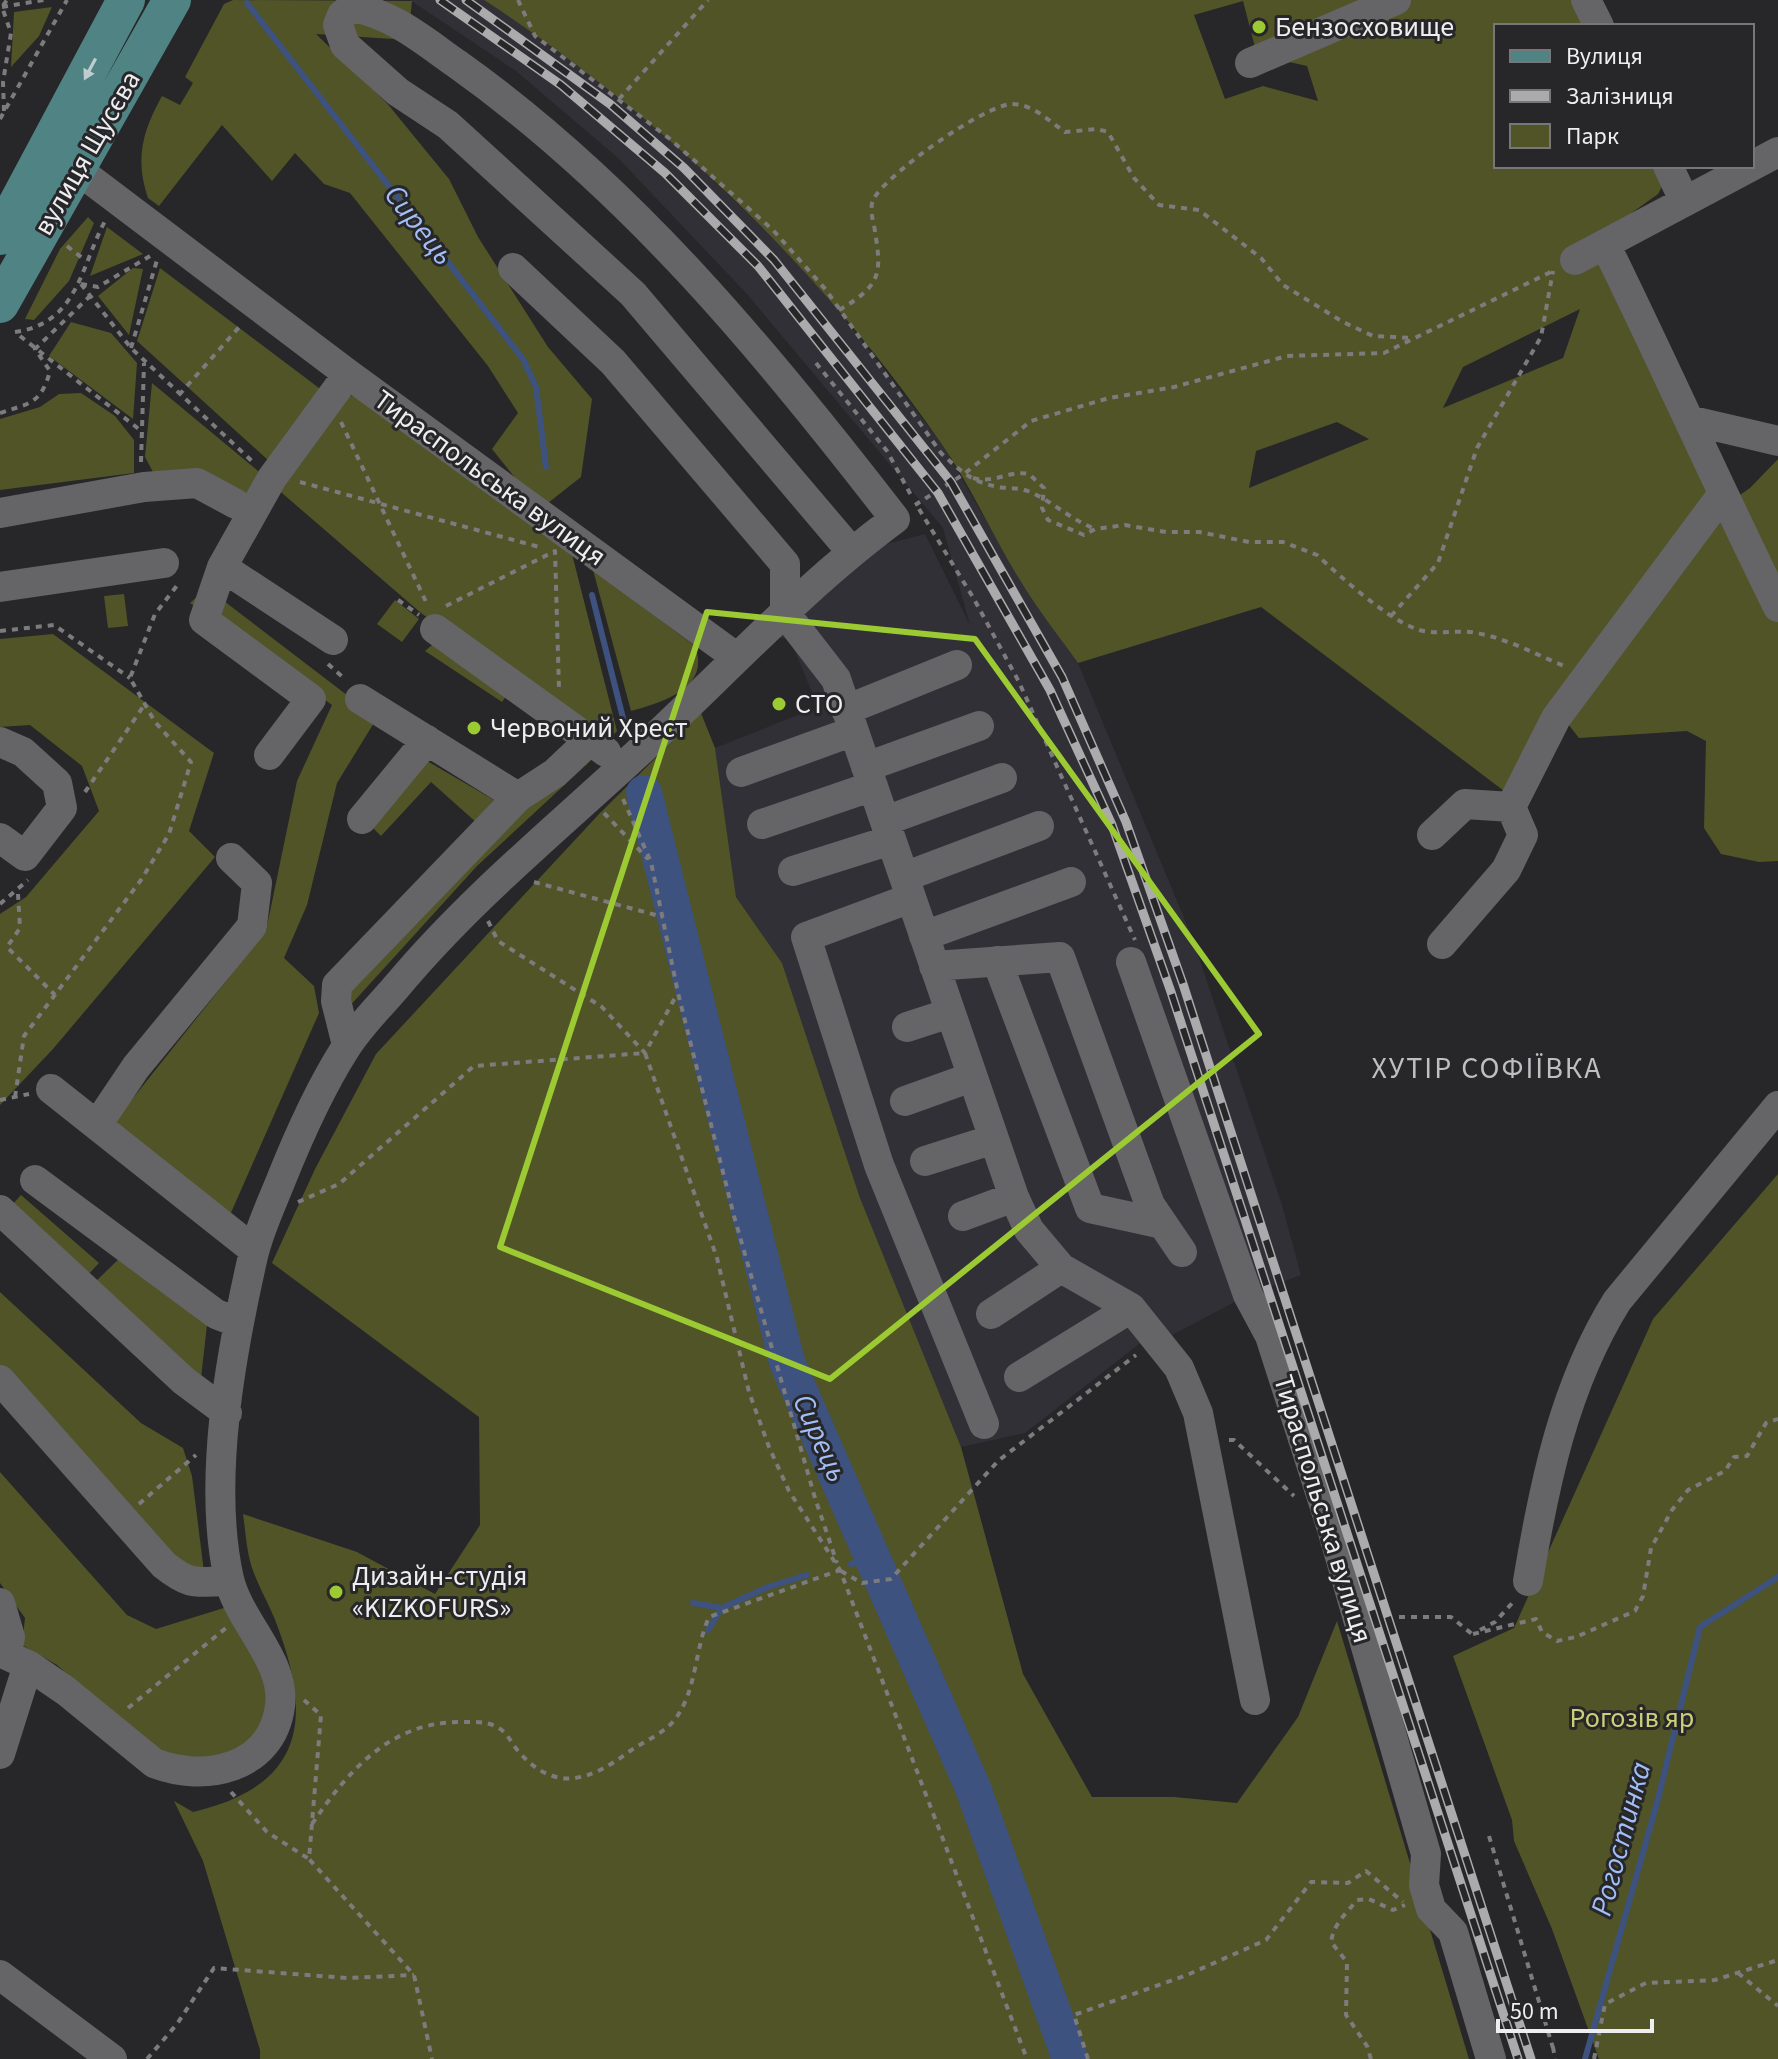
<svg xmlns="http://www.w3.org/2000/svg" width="1778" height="2059" viewBox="0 0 1778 2059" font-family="'Source Sans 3',sans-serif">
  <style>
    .built { fill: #323037 }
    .green { fill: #515427; fill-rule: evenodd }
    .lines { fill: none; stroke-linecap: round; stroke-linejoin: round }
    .stream { stroke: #3d527f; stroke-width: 6 }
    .river { stroke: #3d527f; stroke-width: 36 }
    .path { stroke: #7c7b7d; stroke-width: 4; stroke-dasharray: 6 6; stroke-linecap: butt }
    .minor { stroke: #656467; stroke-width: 30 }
    .major { stroke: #4f8384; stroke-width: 38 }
    .rail-casing { stroke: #abaaac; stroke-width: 9 }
    .rail { stroke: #272629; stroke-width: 6; stroke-dasharray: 18; stroke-linecap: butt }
    .oneway { fill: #becdcf }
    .marked { fill: none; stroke: #9cca32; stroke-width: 6; stroke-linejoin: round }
    .poi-dot { fill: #9cca32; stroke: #272629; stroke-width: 3 }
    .labels { text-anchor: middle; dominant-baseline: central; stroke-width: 6; stroke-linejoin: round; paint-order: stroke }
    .poi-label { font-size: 28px; fill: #eeedef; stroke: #272629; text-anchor: start }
    .street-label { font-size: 28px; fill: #eeedef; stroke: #272629 }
    .park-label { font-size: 28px; fill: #cacf78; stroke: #272629 }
    .water-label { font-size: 30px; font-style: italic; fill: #a2bef7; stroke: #272629 }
    .neighbourhood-label { font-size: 30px; letter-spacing: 2px; fill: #bfbec1; stroke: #272629 }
  </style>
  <rect width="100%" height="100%" fill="#272629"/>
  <path class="built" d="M410 0H484L556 47 657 126 811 275 942 444 1025 589 1078 663 1192 937 1282 1205 1301 1275 1248 1295 1172 1335 1139 1344 1025 1433 961 1447 860 1198 782 963 736 897 715 748 818 707 790 639 766 636 867 549 925 534 970 625 943 528 746 293 618 158 516 71Z"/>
  <path class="green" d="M233 0 412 1 408 40 316 34 386 102 449 179 478 237 548 347 592 399 581 477 548 503 516 479 492 449 518 413 488 366 350 193 324 184 295 153 272 181 222 125 159 206 148 198C135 159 142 132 162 96L180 105 193 83 185 77 224 4Z
    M484 0H1593L1607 26H1496V166H1658L1664 183 1658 194 1566 260 1603 262 1710 494 1508 794 1261 607 1078 663C1061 639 1042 615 1026 590 995 542 973 489 941 443 819 267 663 117 484 0ZM1243 1 1257 55 1307 66 1318 101 1263 86 1225 99 1194 15ZM1580 309 1563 358 1443 408 1463 367ZM1337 422 1369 439 1249 488 1256 451Z
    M52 7 39 36 11 67 14 12Z
    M88 217 94 223 69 281 34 320 25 319 60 249Z
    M107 227 143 254 90 276Z
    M133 268 143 269 129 335 98 296Z
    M160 268 327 394 269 461 137 341Z
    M71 322 111 333 137 363 133 419 49 356Z
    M152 383 263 475 240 502 154 474 145 457Z
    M81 393 115 416 134 440V473L0 490V419L40 407 59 394Z
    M362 393 572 554 617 731 604 744 421 613 275 487 340 399Z
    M1778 459V861L1759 862 1721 854 1704 828 1706 741 1687 731 1579 738 1568 724 1720 509 1750 488Z
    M593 570 695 646C711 688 663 702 631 711Z
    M207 588 377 718 337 783 307 905 284 958 314 986 319 1013 230 1215 114 1122 266 931 297 781 332 705 190 603Z
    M124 594 128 626 108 628 104 596Z
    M395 600 419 619 402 642 377 624Z
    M53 634 214 753 189 831 215 857 53 1049 0 1105V914L26 897 99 811 82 766 30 725 0 727V639Z
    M438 640 512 687 502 702 425 651Z
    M701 713 715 748 736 897 782 963 860 1198 961 1447 1023 1674 1092 1797H1174L1237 1803 1298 1717 1337 1621 1469 2059H260V2050L203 1861 174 1801 193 1812C302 1786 314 1723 277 1625 269 1603 254 1580 249 1557 246 1543 245 1528 243 1514L357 1552 435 1594 480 1525 479 1417 272 1263 315 1169 376 1054 600 813Z
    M599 753 477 866 347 1009 343 991 506 819Z
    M422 758 499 803 477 823 431 782 381 836 367 822Z
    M1778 1174V2059H1599L1552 1929 1514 1841 1512 1820 1453 1656 1514 1628 1653 1319Z
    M21 1195 99 1263 85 1278 11 1206Z
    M125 1253 208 1316 200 1387 93 1284Z
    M0 1292 141 1423 183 1448 192 1476 204 1572 176 1570 0 1368Z
    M0 1472 127 1615 156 1629 227 1607 271 1685 263 1734 235 1759 161 1756 57 1665 22 1645 25 1618 0 1583Z"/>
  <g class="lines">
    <path class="stream" d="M247 3 523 359 536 387 546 467
      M592 595 625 726
      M851 1564 873 1559
      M693 1603 722 1608
      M708 1630 722 1608 768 1587 807 1575
      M1585 2059 1658 1799 1700 1627 1778 1577"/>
    <path class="river" d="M644 793 787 1362 973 1788 1070 2059"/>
    <path class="path" d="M518 0 535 36 670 139 773 230 826 290 941 453C959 470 973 483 999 487 1009 489 1020 487 1030 492 1053 502 1070 519 1095 529
      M2 7 44 0
      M619 99 708 0
      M4 111 3 82 11 33 2 7 7 0
      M0 119 67 0
      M67 246 86 261
      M81 284 131 348 254 463
      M81 284 98 287 150 256
      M839 310C885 284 881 270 874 225 872 218 870 207 873 200 885 175 984 105 1012 104 1033 104 1049 121 1065 132L1097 129 1108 132 1134 178 1159 205 1199 210 1261 258 1283 285 1343 322 1373 336 1413 338
      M15 332C78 323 80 268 105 221
      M20 336 140 430
      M131 348 157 260
      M816 363 887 451 912 497
      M179 395 241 325
      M0 413C30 403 41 404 50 371L35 349 89 297
      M341 422 428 606
      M141 462 144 363
      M973 478C996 484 1008 470 1029 474L1044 488 1042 508 1048 520 1084 535 1095 529 1125 525 1166 532H1199L1249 542H1283L1317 555C1342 578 1385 617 1416 629 1435 636 1456 629 1477 633 1508 639 1535 654 1564 666
      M300 482 543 548
      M915 505 964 474 1031 421 1109 398 1174 387 1287 356 1384 353 1555 270
      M919 509 974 599 1019 682 1135 940
      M398 600 419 615
      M446 606 555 551 559 689
      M1391 616 1438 563 1477 448 1541 337 1553 271
      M0 631 54 625 130 678
      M328 664 345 679
      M85 792 145 704
      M623 799 651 862 678 993 734 1216 815 1498 837 1563
      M604 813 648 859
      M534 882 663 917
      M18 894 20 928 7 947 55 995
      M0 904 28 880
      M488 921 498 941 602 1007 645 1053 677 994
      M15 1097 24 1036 141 880 169 834 191 762 155 722 130 678 155 614 179 583
      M0 1100 29 1094
      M298 1202 339 1184 474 1066 645 1053 717 1258 749 1392 769 1447 789 1491 840 1570 1027 2059
      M1229 1440H1234L1294 1496
      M139 1504 196 1455
      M841 1571 862 1583 891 1579 998 1461 1136 1355
      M1399 1617H1451L1472 1634
      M1480 1630 1495 1622 1515 1600
      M1473 1634 1536 1619 1542 1632 1557 1641 1576 1637 1635 1611 1643 1596 1651 1548 1672 1510 1688 1490 1725 1471 1734 1457 1747 1456 1766 1423 1778 1419
      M304 1700 321 1715 309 1859 414 1975 432 2059
      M128 1708 226 1628
      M231 1792 267 1832 309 1859
      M312 1824C348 1771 390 1722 460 1722 472 1722 484 1721 495 1726 508 1732 510 1742 519 1752 556 1794 591 1780 630 1751 646 1740 668 1732 678 1715 697 1686 695 1648 709 1617L840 1570
      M1489 1836 1553 2048
      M1738 1973 1778 2006
      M1553 2047 1555 2059
      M147 2059 177 2024 214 1968 347 1978 414 1975
      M1088 2059 1074 2015 1187 1975 1266 1940 1311 1882 1348 1883 1366 1871 1403 1902
      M1371 2059 1367 2046 1346 2015 1347 1962 1331 1942C1334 1923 1346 1914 1357 1900L1369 1899 1393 1910 1405 1905
      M1594 2059 1605 2004 1646 1983 1715 1980 1778 1960"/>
    <path class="minor" d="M1586 0 1599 26
      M1250 63 1396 0
      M1668 166 1684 200
      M78 170 348 374 736 657
      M1606 246C1665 366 1719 488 1778 607
      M1575 260 1778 152
      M513 268 613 362 785 564V613L836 679 1014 1197 1029 1230 1061 1268 1131 1308 1179 1368 1198 1413 1255 1700
      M1693 421 1778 441
      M0 513 144 487 197 483 236 504
      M222 567 204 620 311 699 269 755
      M0 587 164 563
      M435 629 606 752
      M333 640 222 567 272 478 348 374
      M360 699 518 797
      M846 710 957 665
      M0 742 23 752 57 783 62 808 25 856 0 838
      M866 767 979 726
      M741 772 854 731
      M362 819 427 740
      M885 821 1002 778
      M762 824 873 786
      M1432 835 1465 804 1511 807
      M793 871 891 840
      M904 877 1039 826
      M911 898 806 937 879 1165 984 1424
      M924 936 1071 882
      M1442 944 1506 870 1523 835 1511 807 1556 718 1722 495
      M997 961 1090 1208 1163 1224
      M1131 962 1248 1295 1270 1336 1332 1529 1426 1854 1424 1885 1431 1909 1453 1932 1491 2059
      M934 966 1060 957 1150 1205 1182 1252
      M907 1027 950 1013
      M347 1045 336 1001 337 985 518 797 555 773 590 740
      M51 1089 254 1250
      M905 1101 972 1077
      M97 1125 136 1067 252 926 257 883 231 858
      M925 1161 994 1139
      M35 1180 216 1314 239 1323
      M0 1210 184 1381 227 1413
      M963 1216 1014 1197
      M991 1314 1061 1268
      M1019 1377 1131 1308
      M0 1380 164 1565C193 1588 197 1581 229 1581
      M1528 1581C1544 1485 1564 1386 1617 1301L1778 1106
      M0 1603 10 1637 7 1654
      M0 1652 28 1665 66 1691 154 1763C204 1783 272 1769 280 1706 286 1661 239 1622 229 1579 207 1481 231 1353 253 1256 259 1230 271 1205 281 1180 299 1135 319 1090 345 1049 359 1026 380 1006 397 986 474 894 567 820 654 738 733 664 807 584 895 519 767 353 630 187 457 64 424 41 393 14 352 7L342 15 338 25 345 45 398 92 448 125 633 294 851 551
      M0 1754 28 1665
      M0 1975 112 2059"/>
    <path class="major" d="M0 236 126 0
      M0 304 172 0"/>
    <defs>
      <path id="rail" d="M440 0 561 85 665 173 758 266 938 493 1050 690 1112 825 1171 992 1518 2059
        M466 0 610 104 684 168 774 260 951 482 1062 677 1126 822 1183 984 1531 2059"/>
    </defs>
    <use href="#rail" class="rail-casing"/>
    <use href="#rail" class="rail"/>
  </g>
  <defs><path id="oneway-solid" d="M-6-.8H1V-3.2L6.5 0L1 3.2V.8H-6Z" transform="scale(2)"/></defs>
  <use class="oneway" href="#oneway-solid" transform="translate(90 69) rotate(118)"/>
  <path class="marked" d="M707 612 975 639 1259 1034 830 1379 500 1247Z"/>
  <g class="poi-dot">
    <circle cx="1259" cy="27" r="8"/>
    <circle cx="779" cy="704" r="8"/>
    <circle cx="474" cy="728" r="8"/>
    <circle cx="336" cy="1592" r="8"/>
  </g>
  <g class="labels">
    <g class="poi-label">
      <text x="1275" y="27">Бензосховище</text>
      <text x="795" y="704">СТО</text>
      <text x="490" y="728">Червоний Хрест</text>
      <text x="352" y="1576">Дизайн-студія<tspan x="352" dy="32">«KIZKOFURS»</tspan></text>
    </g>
    <g class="street-label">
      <text transform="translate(87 153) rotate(-60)">вулиця Щусєва</text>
      <text transform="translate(490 478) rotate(36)">Тираспольська вулиця</text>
      <text transform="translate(1323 1509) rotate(73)">Тираспольська вулиця</text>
    </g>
    <g class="park-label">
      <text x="1632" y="1718">Рогозів яр</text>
    </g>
    <g class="water-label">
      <text transform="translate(419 225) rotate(52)">Сирець</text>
      <text transform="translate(820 1438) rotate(66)">Сирець</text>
      <text transform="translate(1621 1839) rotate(-75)">Рогостинка</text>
    </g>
    <g class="neighbourhood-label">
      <text x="1487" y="1068">ХУТІР СОФІЇВКА</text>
    </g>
  </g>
  <rect x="1494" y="24" width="260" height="144" fill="#272629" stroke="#777678" stroke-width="2"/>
  <rect x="1510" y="50" width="40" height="12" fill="#4f8384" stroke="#777678" stroke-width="2"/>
  <text x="1566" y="64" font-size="24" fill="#eeedef">Вулиця</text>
  <rect x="1510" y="90" width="40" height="12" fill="#abaaac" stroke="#777678" stroke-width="2"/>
  <text x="1566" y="104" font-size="24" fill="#eeedef">Залізниця</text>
  <rect x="1510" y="124" width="40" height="24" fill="#515427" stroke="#777678" stroke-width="2"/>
  <text x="1566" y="144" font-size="24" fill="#eeedef">Парк</text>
  <path d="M1498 2019v12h154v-12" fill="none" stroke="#eeedef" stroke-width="4"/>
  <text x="1510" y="2019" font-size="24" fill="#eeedef" stroke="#272629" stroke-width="6" paint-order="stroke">50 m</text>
</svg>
